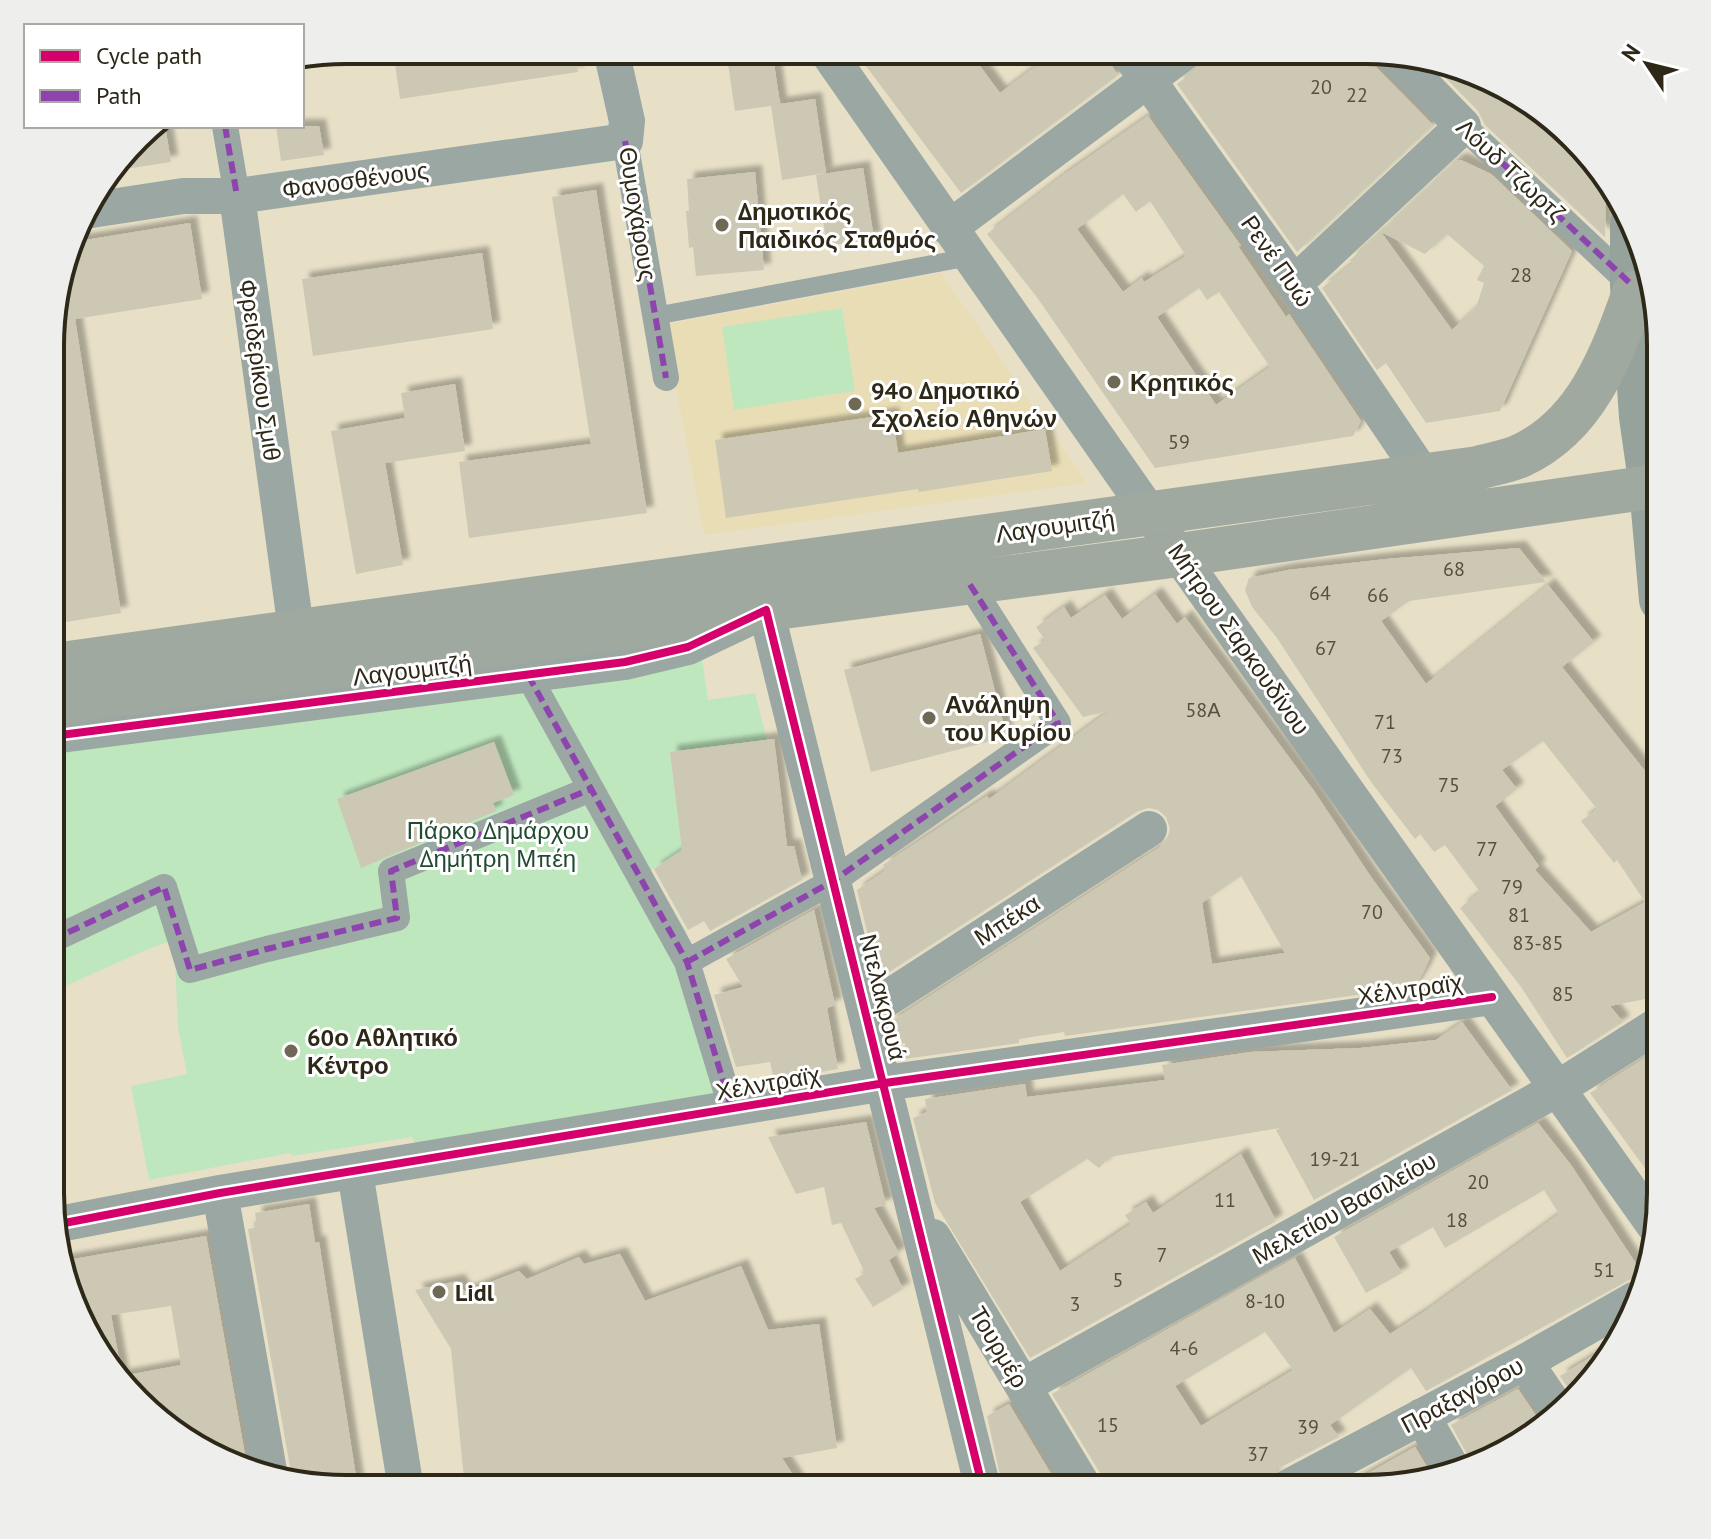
<svg xmlns="http://www.w3.org/2000/svg" width="1711" height="1539" viewBox="0 0 1711 1539" font-family="'PT Sans',sans-serif">
  <style>
    .built { fill: #e9ddb5 }
    .green { fill: #bfe7be }
    .building { fill: #cdc8b4; fill-rule: evenodd; filter: url(#shadow) }
    .lines { fill: none; stroke-linecap: round; stroke-linejoin: round }
    .service { stroke: #9ba7a3; stroke-width: 18 }
    .pedestrian { stroke: #9ba7a3; stroke-width: 26 }
    .minor { stroke: #9ba7a3; stroke-width: 36 }
    .secondary { stroke: #95a39c; stroke-width: 44 }
    .primary { stroke: #a0a99f; stroke-width: 44 }
    .tram { stroke: #a2a498; stroke-width: 2 }
    .quiet { stroke: #8e44ad; stroke-width: 6; stroke-dasharray: 12 6; stroke-linecap: butt }
    .cycleway-casing { stroke: #fff; stroke-width: 13 }
    .cycleway { stroke: #d6006c; stroke-width: 8 }
    .poi-dot { fill: #6e6855; stroke: #fff; stroke-width: 3 }
    .labels { text-anchor: middle; dominant-baseline: central; stroke-width: 6; stroke-linejoin: round; paint-order: stroke }
    .number-label { font-size: 20px; fill: #56513f }
    .street-label { font-size: 24px; fill: #2d2817; stroke: #fff }
    .poi-label { font-size: 24px; font-weight: bold; fill: #2d2817; stroke: #fff; text-anchor: start }
    .park-label { font-size: 24px; fill: #204b30; stroke: #fff }
    .rim { fill: none; stroke: #2d2817; stroke-width: 4 }
  </style>
  <defs>
    <filter id="shadow"><feDropShadow dx="7" dy="-7" stdDeviation="2" flood-color="#0004"/></filter>
  </defs>
  <rect width="100%" height="100%" fill="#e7e0c7"/>
  <path class="built" d="M941 273 1087 483 704 535 664 325Z"/>
  <path class="green" d="M842 308 855 391 734 410 722 327Z
    M702 658 708 700 755 693 767 740 670 752 678 815 699 812 682 859 677 853 650 871 686 931 738 1097 415 1144 412 1137 292 1156 290 1153 149 1180 131 1086 187 1074 178 1028 174 940 146 950 52 992 53 754Z"/>
  <path class="building" d="M393 50H575L578 72 400 99Z
    M726 50H772L780 104 815 99 826 173 782 180 771 106 735 111Z
    M859 50H968L1000 93 1036 66 1026 50H1106L1110 63 1118 75 961 193 866 66 869 63Z
    M1207 51H1372V59L1377 68 1433 125 1297 252 1177 84 1199 67 1205 60Z
    M1431 63 1496 81 1534 109 1529 114 1570 153 1578 144 1587 151 1606 181 1605 237 1485 125 1478 111Z
    M1148 116 1241 246H1238L1286 317 1289 314 1361 421 1353 436 1155 468 1036 296 987 234 1062 176ZM1123 194 1136 212 1150 201 1186 256 1144 282 1142 278 1123 292 1077 229ZM1199 288 1207 300 1219 292 1270 367 1216 405 1157 317Z
    M149 126H165L171 162 112 171Z
    M276 126H319L324 155 281 161Z
    M1461 160 1491 174 1572 251 1500 411 1426 423 1386 363 1377 370 1322 288 1354 262 1349 261 1381 232 1452 330 1476 308 1484 283 1477 280 1484 266 1447 234 1425 254 1381 232 1456 161Z
    M863 168 874 239 827 246 816 175Z
    M755 172 764 270 696 276 693 247 689 248 686 211H689L687 179Z
    M596 190 647 513 469 538 459 462 591 444 552 197Z
    M190 223 202 299 75 319 121 613 54 624 56 289 73 242Z
    M482 253 493 329 313 356 302 279Z
    M455 384 465 451 385 463 403 565 356 574 331 431 405 418 401 393Z
    M892 414 898 453 1045 429 1052 471 919 492 918 489 726 518 715 440Z
    M1519 548 1546 582 1409 601 1381 621 1426 684 1548 585 1594 642 1562 667 1661 791V996L1610 1006 1623 1022 1567 1058 1521 987 1460 908 1480 892 1445 845 1434 852 1420 834 1415 839 1371 782 1277 638 1252 607 1245 590 1249 578 1288 570 1387 559ZM1543 741 1597 809 1581 821 1614 863 1617 860 1645 902 1591 932 1535 870 1539 866 1495 806 1517 789 1502 770Z
    M1155 594 1177 624 1185 617 1314 791 1371 877 1430 958 1424 971 1414 987 1065 1036 1064 1032 1019 1039V1043L904 1059 905 1043 895 1044 890 1022 1160 847 1167 839 1170 829 1166 817 1158 810 1149 808 1138 811 883 976 874 961 857 890 886 870 883 865 987 796 989 799 1109 711 1083 717 1033 648 1045 640 1036 627 1064 607 1071 618 1105 595 1122 619ZM1241 876 1285 953 1212 964 1202 903Z
    M980 634 1007 737 871 772 844 670Z
    M774 739 787 846H794L802 880 710 931 704 921 688 930 654 869 682 850 670 752Z
    M494 742 514 795 493 803 496 811 361 868 337 799Z
    M814 910 835 1005 827 1008 838 1069 774 1080 770 1062 736 1067 714 995 743 987 726 959Z
    M1462 1022 1512 1090 1314 1200 1276 1130 1280 1128 1110 1157 1099 1168 1087 1159 1020 1202 1060 1271 1131 1224 1125 1215 1146 1202 1153 1213 1241 1154 1276 1221 1030 1358 935 1203 913 1118 927 1112 925 1099 1025 1084 1027 1097 1165 1080 1162 1065 1251 1052 1361 1048 1436 1040Z
    M1648 1056 1661 1080V1190L1590 1093Z
    M866 1122 886 1205 874 1208 899 1253 889 1260 903 1289 873 1307 855 1279 865 1273 841 1223 832 1225 824 1187 796 1194 768 1137Z
    M1538 1123 1571 1165 1642 1273 1426 1391 1411 1368 1330 1425 1339 1437 1277 1469 1268 1481 1255 1488 1106 1489 1103 1478 1052 1394 1295 1258 1334 1333 1370 1309 1390 1334 1424 1312 1559 1214 1544 1190 1445 1248 1433 1227 1389 1252 1402 1273 1366 1293 1334 1237ZM1265 1332 1293 1370 1201 1426 1175 1386Z
    M309 1204 315 1243 319 1242 358 1489H346L289 1476 290 1467 248 1229 257 1227 255 1213Z
    M206 1236 247 1466 216 1459 124 1388 72 1306 62 1261ZM171 1306 181 1365 122 1376 111 1315Z
    M620 1254 645 1301 741 1266 768 1330 819 1324 837 1448 782 1458 802 1489H465L451 1349 415 1290 458 1281 465 1292 519 1271 527 1279 579 1257 584 1264Z
    M1614 1343 1615 1344 1574 1397 1560 1376Z
    M1518 1389 1543 1426 1474 1467 1451 1425Z
    M1009 1404 1060 1489H1003L987 1416Z
    M1415 1447 1433 1477 1384 1488H1342Z"/>
  <g class="lines">
    <path class="service" d="M655 316 970 257"/>
    <path class="pedestrian" d="M225 126 237 196
      M1463 126 1632 285
      M625 141 666 378
      M528 675 687 962 732 1110
      M52 940 164 887 190 970 267 949 397 918 391 871 591 789
      M687 962 833 881 1058 723 969 583"/>
    <path class="minor" d="M826 50 1179 555 1654 1225
      M1127 51 1294 284 1423 475
      M237 196 294 615
      M85 211 183 196H237L625 141 627 121 611 50
      M949 228 1186 51
      M1294 284 1463 126 1392 53
      M53 736 625 662 688 647 766 610 983 1489
      M866 1012 1149 829
      M355 1172 406 1489
      M220 1193 269 1471
      M54 1225 220 1193 885 1083 1492 997
      M933 1237 1085 1489
      M1525 1362 1561 1415
      M1023 1386 1557 1089 1661 1023
      M1422 1416 1454 1472
      M1287 1488 1525 1362 1636 1299"/>
    <path class="secondary" d="M1632 223V285L1641 417 1651 487 1661 600"/>
    <path class="primary" d="M54 665 1478 468C1491 464 1507 462 1520 456 1586 426 1611 357 1634 293
      M53 703 1179 555 1651 487 1660 480"/>
    <path class="tram" d="M1660 324V360"/>
    <path class="quiet" d="M225 126 237 196
      M1463 126 1632 285
      M625 141 666 378
      M528 675 687 962 732 1110
      M52 940 164 887 190 970 267 949 397 918 391 871 591 789
      M687 962 833 881 1058 723 969 583"/>
    <defs>
      <path id="cycleway" d="M53 736 625 662 688 647 766 610 983 1489
        M54 1225 220 1193 885 1083 1492 997"/>
    </defs>
    <use href="#cycleway" class="cycleway-casing"/>
    <use href="#cycleway" class="cycleway"/>
  </g>
  <g class="poi-dot">
    <circle cx="722" cy="225" r="8"/>
    <circle cx="1114" cy="382" r="8"/>
    <circle cx="855" cy="404" r="8"/>
    <circle cx="929" cy="718" r="8"/>
    <circle cx="291" cy="1051" r="8"/>
    <circle cx="439" cy="1292" r="8"/>
  </g>
  <g class="labels">
    <g class="number-label">
      <text x="1321" y="87">20</text>
      <text x="1357" y="95">22</text>
      <text x="1521" y="275">28</text>
      <text x="1179" y="442">59</text>
      <text x="1454" y="569">68</text>
      <text x="1320" y="593">64</text>
      <text x="1378" y="595">66</text>
      <text x="1326" y="648">67</text>
      <text x="1203" y="710">58Α</text>
      <text x="1385" y="722">71</text>
      <text x="1392" y="756">73</text>
      <text x="1449" y="785">75</text>
      <text x="1487" y="849">77</text>
      <text x="1512" y="887">79</text>
      <text x="1372" y="912">70</text>
      <text x="1519" y="915">81</text>
      <text x="1538" y="943">83-85</text>
      <text x="1563" y="994">85</text>
      <text x="1335" y="1159">19-21</text>
      <text x="1478" y="1182">20</text>
      <text x="1225" y="1200">11</text>
      <text x="1457" y="1220">18</text>
      <text x="1162" y="1255">7</text>
      <text x="1604" y="1270">51</text>
      <text x="1118" y="1280">5</text>
      <text x="1265" y="1301">8-10</text>
      <text x="1075" y="1304">3</text>
      <text x="1184" y="1348">4-6</text>
      <text x="1108" y="1425">15</text>
      <text x="1308" y="1427">39</text>
      <text x="1258" y="1454">37</text>
    </g>
    <g class="street-label">
      <text transform="translate(1511 170) rotate(43)">Λόυδ Τζωρτζ</text>
      <text transform="translate(355 180) rotate(-8)">Φανοσθένους</text>
      <text transform="translate(638 214) rotate(81)">Θυμοχάρους</text>
      <text transform="translate(1277 261) rotate(55)">Ρενέ Πυώ</text>
      <text transform="translate(260 370) rotate(82)">Φρειδερίκου Σμιθ</text>
      <text transform="translate(1055 526) rotate(-8)">Λαγουμιτζή</text>
      <text transform="translate(1239 639) rotate(55)">Μήτρου Σαρκουδίνου</text>
      <text transform="translate(412 670) rotate(-7)">Λαγουμιτζή</text>
      <text transform="translate(1007 920) rotate(-33)">Μπέκα</text>
      <text transform="translate(1410 989) rotate(-8)">Χέλντραϊχ</text>
      <text transform="translate(883 997) rotate(76)">Ντελακρουά</text>
      <text transform="translate(768 1083) rotate(-10)">Χέλντραϊχ</text>
      <text transform="translate(1344 1208) rotate(-29)">Μελετίου Βασιλείου</text>
      <text transform="translate(999 1347) rotate(59)">Τουρμέρ</text>
      <text transform="translate(1462 1395) rotate(-28)">Πραξαγόρου</text>
    </g>
    <g class="poi-label">
      <text x="738" y="211">Δημοτικός<tspan x="738" dy="28">Παιδικός Σταθμός</tspan></text>
      <text x="1130" y="382">Κρητικός</text>
      <text x="871" y="390">94ο Δημοτικό<tspan x="871" dy="28">Σχολείο Αθηνών</tspan></text>
      <text x="945" y="704">Ανάληψη<tspan x="945" dy="28">του Κυρίου</tspan></text>
      <text x="307" y="1037">60ο Αθλητικό<tspan x="307" dy="28">Κέντρο</tspan></text>
      <text x="455" y="1292">Lidl</text>
    </g>
    <g class="park-label">
      <text x="498" y="830">Πάρκο Δημάρχου<tspan x="498" dy="28">Δημήτρη Μπέη</tspan></text>
    </g>
  </g>
  <path d="M0 0H1711V1539H0ZM346 64H1365A282 282 0 0 1 1647 346V1193A282 282 0 0 1 1365 1475H346A282 282 0 0 1 64 1193V346A282 282 0 0 1 346 64Z" fill="#eeeeec" fill-rule="evenodd"/>
  <path class="rim" d="M346 64H1365A282 282 0 0 1 1647 346V1193A282 282 0 0 1 1365 1475H346A282 282 0 0 1 64 1193V346A282 282 0 0 1 346 64Z"/>
  <rect x="24" y="24" width="280" height="104" fill="#ffffff" stroke="#aba9a2" stroke-width="2"/>
  <rect x="40" y="50" width="40" height="12" fill="#d6006c" stroke="#aba9a2" stroke-width="2"/>
  <text x="96" y="64" font-size="24" fill="#2d2817">Cycle path</text>
  <rect x="40" y="90" width="40" height="12" fill="#8e44ad" stroke="#aba9a2" stroke-width="2"/>
  <text x="96" y="104" font-size="24" fill="#2d2817">Path</text>
  <g transform="translate(1647 64) rotate(305)" stroke="#ffffff" stroke-width="6" paint-order="stroke">
  <path d="M0-6L14 30L0 20L-14 30Z" fill="#2d2817"/>
  <text y="-12" font-size="22" font-weight="bold" text-anchor="middle" fill="#2d2817">N</text>
  </g>
</svg>
